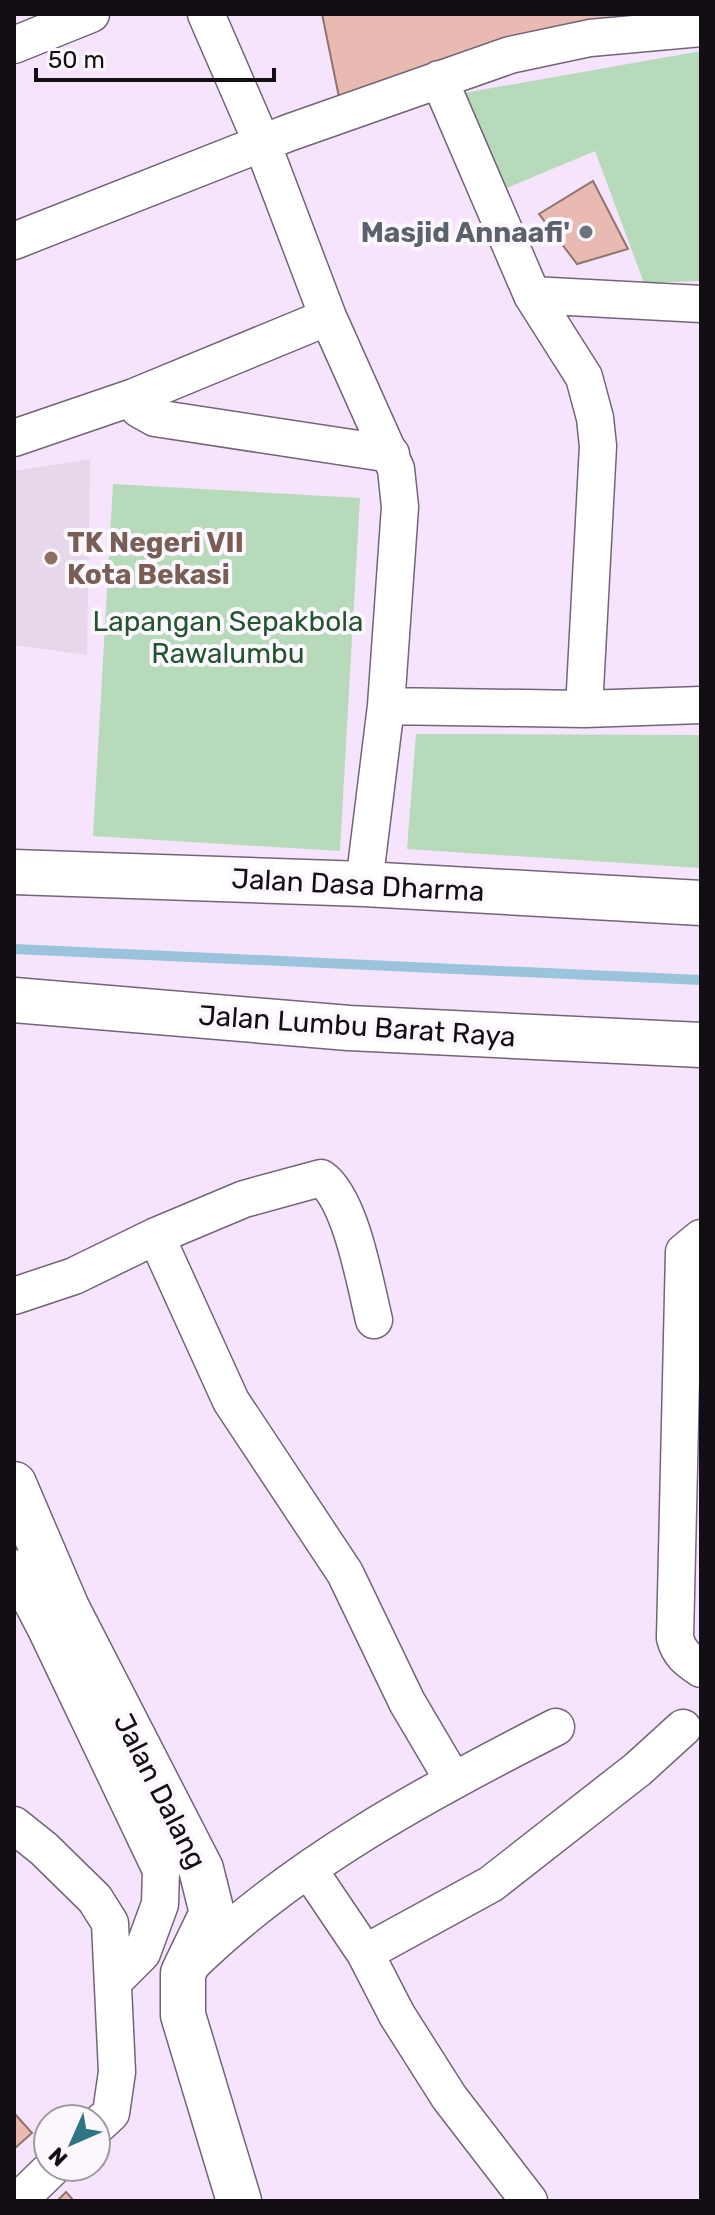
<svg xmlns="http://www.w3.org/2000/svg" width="715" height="2215" viewBox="0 0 715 2215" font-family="Rubik,sans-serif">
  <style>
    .education { fill: #e7d7ea }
    .green { fill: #b7dabb }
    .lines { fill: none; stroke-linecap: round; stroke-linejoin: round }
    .stream { stroke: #99c4db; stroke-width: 10 }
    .building { fill: #e9bab1; stroke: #90756f; stroke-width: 2 }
    .street-casing { stroke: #736478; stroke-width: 39 }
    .secondary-casing { stroke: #736478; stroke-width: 47 }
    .street { stroke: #fff; stroke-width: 36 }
    .secondary { stroke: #fff; stroke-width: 44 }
    .worship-dot { fill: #6b7280; stroke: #fbf7fc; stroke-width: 3 }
    .education-dot { fill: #8d6e63; stroke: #fbf7fc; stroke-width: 3 }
    .labels { text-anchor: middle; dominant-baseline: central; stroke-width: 8; stroke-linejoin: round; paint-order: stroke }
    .worship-label { font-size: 28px; font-weight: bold; fill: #5b616d; stroke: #fbf7fc; text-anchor: end }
    .education-label { font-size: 28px; font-weight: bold; fill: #785e54; stroke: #fbf7fc; text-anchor: start }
    .park-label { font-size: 28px; fill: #22552d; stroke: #fbf7fc }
    .street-label { font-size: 28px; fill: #130e15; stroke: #fbf7fc }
  </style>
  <rect width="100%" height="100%" fill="#f6e4fc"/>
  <path class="education" d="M90 459 87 655 14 645V471Z"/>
  <path class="green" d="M701 51V281L644 283 595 151 495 193 458 94Z
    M113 484 360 498 340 851 93 836Z
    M416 734 701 735V868L407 849Z"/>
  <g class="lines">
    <path class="stream" d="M14 949 701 980"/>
  </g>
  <path class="building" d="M322 14H701L339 97Z
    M593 181 628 249 577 264 539 214Z
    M14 2113 32 2133 14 2149Z
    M66 2192 74 2201H57Z"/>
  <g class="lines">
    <defs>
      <path id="street" d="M206 14 262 143 328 317 396 469 400 507 386 706 364 884
        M14 45 91 14
        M439 79 532 295 584 377 595 418 598 446 584 709
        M14 241 288 133 510 55 590 38 701 28
        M532 295 701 304
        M134 397 139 409 155 418 391 454
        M14 438 134 397 328 317
        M386 706 584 709 701 705
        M156 1236 231 1401 345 1573 407 1702 453 1780
        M701 1238 684 1252 675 1638C679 1654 688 1660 701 1669
        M14 1296 74 1276 156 1236 244 1199 321 1178C351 1199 365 1283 374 1320
        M14 1568 46 1629 161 1870 160 1904 142 1953 113 1982
        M14 1825 44 1849 95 1899 110 1923 117 2072 111 2113 96 2127
        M309 1870 365 1953 397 2015 449 2097 529 2201
        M365 1953 491 1884 638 1769 683 1728
        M192 1964C294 1864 430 1791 556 1727
        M18 2201 53 2167"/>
      <path id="secondary" d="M14 872 364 884 701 903
        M14 1000 349 1028 701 1045
        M14 1484 67 1608 201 1869 212 1913 183 1973V2015L239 2201"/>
    </defs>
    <use href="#street" class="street-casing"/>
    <use href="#secondary" class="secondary-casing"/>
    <use href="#street" class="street"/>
    <use href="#secondary" class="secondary"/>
  </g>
  <circle class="worship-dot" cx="586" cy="232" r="8"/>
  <circle class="education-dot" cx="51" cy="558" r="8"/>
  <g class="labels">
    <g class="worship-label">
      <text x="570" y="232">Masjid Annaafi'</text>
    </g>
    <g class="education-label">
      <text x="67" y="542">TK Negeri VII<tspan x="67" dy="32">Kota Bekasi</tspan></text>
    </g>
    <g class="park-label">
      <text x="228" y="621">Lapangan Sepakbola<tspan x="228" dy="32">Rawalumbu</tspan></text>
    </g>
    <g class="street-label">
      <text transform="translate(358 885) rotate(3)">Jalan Dasa Dharma</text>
      <text transform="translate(357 1026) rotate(4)">Jalan Lumbu Barat Raya</text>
      <text transform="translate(160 1791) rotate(63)">Jalan Dalang</text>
    </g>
  </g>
  <rect width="715" height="2215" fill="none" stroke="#130e15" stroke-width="32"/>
  <g transform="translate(72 2143) rotate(225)"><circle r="38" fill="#fbf7fc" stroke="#9e9aa0" stroke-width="2"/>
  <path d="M0-6L14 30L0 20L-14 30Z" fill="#307583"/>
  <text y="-12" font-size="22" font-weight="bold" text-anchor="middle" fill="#130e15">N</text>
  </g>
  <path d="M36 68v12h238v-12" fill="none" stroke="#130e15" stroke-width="4"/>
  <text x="48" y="68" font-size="24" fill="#130e15" stroke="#fbf7fc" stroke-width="6" paint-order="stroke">50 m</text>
</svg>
